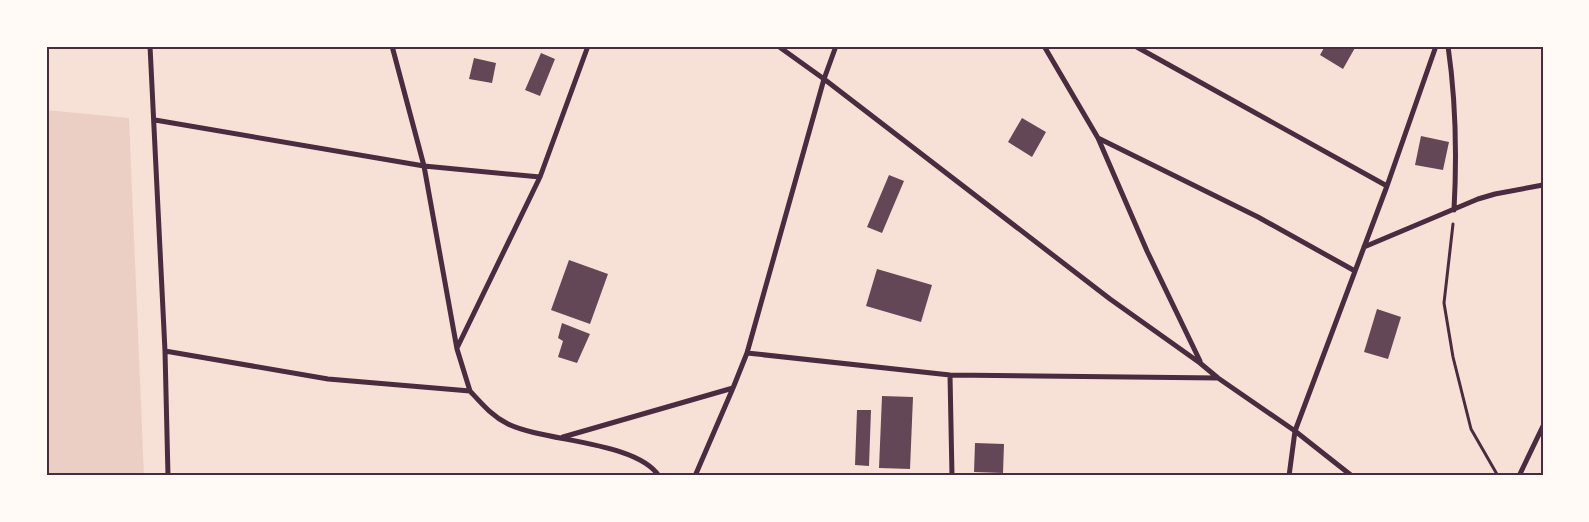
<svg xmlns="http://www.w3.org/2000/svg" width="1589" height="522" viewBox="0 0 1589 522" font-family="'Fira Sans Condensed',sans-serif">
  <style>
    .green { fill: #ebcfc5 }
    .building { fill: #644757 }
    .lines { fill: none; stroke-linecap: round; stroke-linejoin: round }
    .path { stroke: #4a2c40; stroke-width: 3 }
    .minor { stroke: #4a2c40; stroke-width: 5 }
    .neatline { fill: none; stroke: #4a2c40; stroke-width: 2 }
  </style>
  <rect width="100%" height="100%" fill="#f7e1d7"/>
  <path class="green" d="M46 110 129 118 144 476H46Z"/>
  <path class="building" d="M1325 46H1356L1343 69 1320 55Z
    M541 53 555 59 540 96 525 90Z
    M474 58 496 63 492 83 469 79Z
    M1022 118 1046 132 1032 157 1008 142Z
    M1421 136 1449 142 1443 170 1415 165Z
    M889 175 904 181 882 233 867 227Z
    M569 260 608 274 590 324 551 310Z
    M877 269 932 285 921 322 866 306Z
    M1377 309 1401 317 1388 359 1364 352Z
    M562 323 590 334 577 363 558 357 563 341 558 338Z
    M882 396 913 397 910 469 879 468Z
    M857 410H871L869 466 855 465Z
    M975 443 1004 444 1003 473 974 472Z"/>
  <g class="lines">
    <path class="path" d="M1453 224 1444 303 1453 357 1471 429 1498 476"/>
    <path class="minor" d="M150 46 165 351 168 476
      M392 46 424 166 457 349 470 391
      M778 46 824 79 1110 299 1200 363 1218 378 1295 431 1352 476
      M1044 46 1098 138 1147 251 1200 361
      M1135 46 1387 186
      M1448 46C1456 101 1457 155 1454 210
      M155 120 424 166 540 177
      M1098 138 1258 217 1355 271
      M1364 247 1478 199 1495 194 1543 185
      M457 348 540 177 588 46
      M165 351 328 379 470 391C482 404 492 416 508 424 545 442 636 441 659 476
      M747 353 950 375 1218 378
      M950 375 952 476
      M563 437 733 388
      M695 476 733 388 747 353 824 79 836 46
      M1289 476 1295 431 1387 186 1436 46
      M1519 476 1543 426"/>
  </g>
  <rect width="1589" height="522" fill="none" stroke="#fffaf5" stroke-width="95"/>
  <rect x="48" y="48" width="1494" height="426" class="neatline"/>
</svg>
